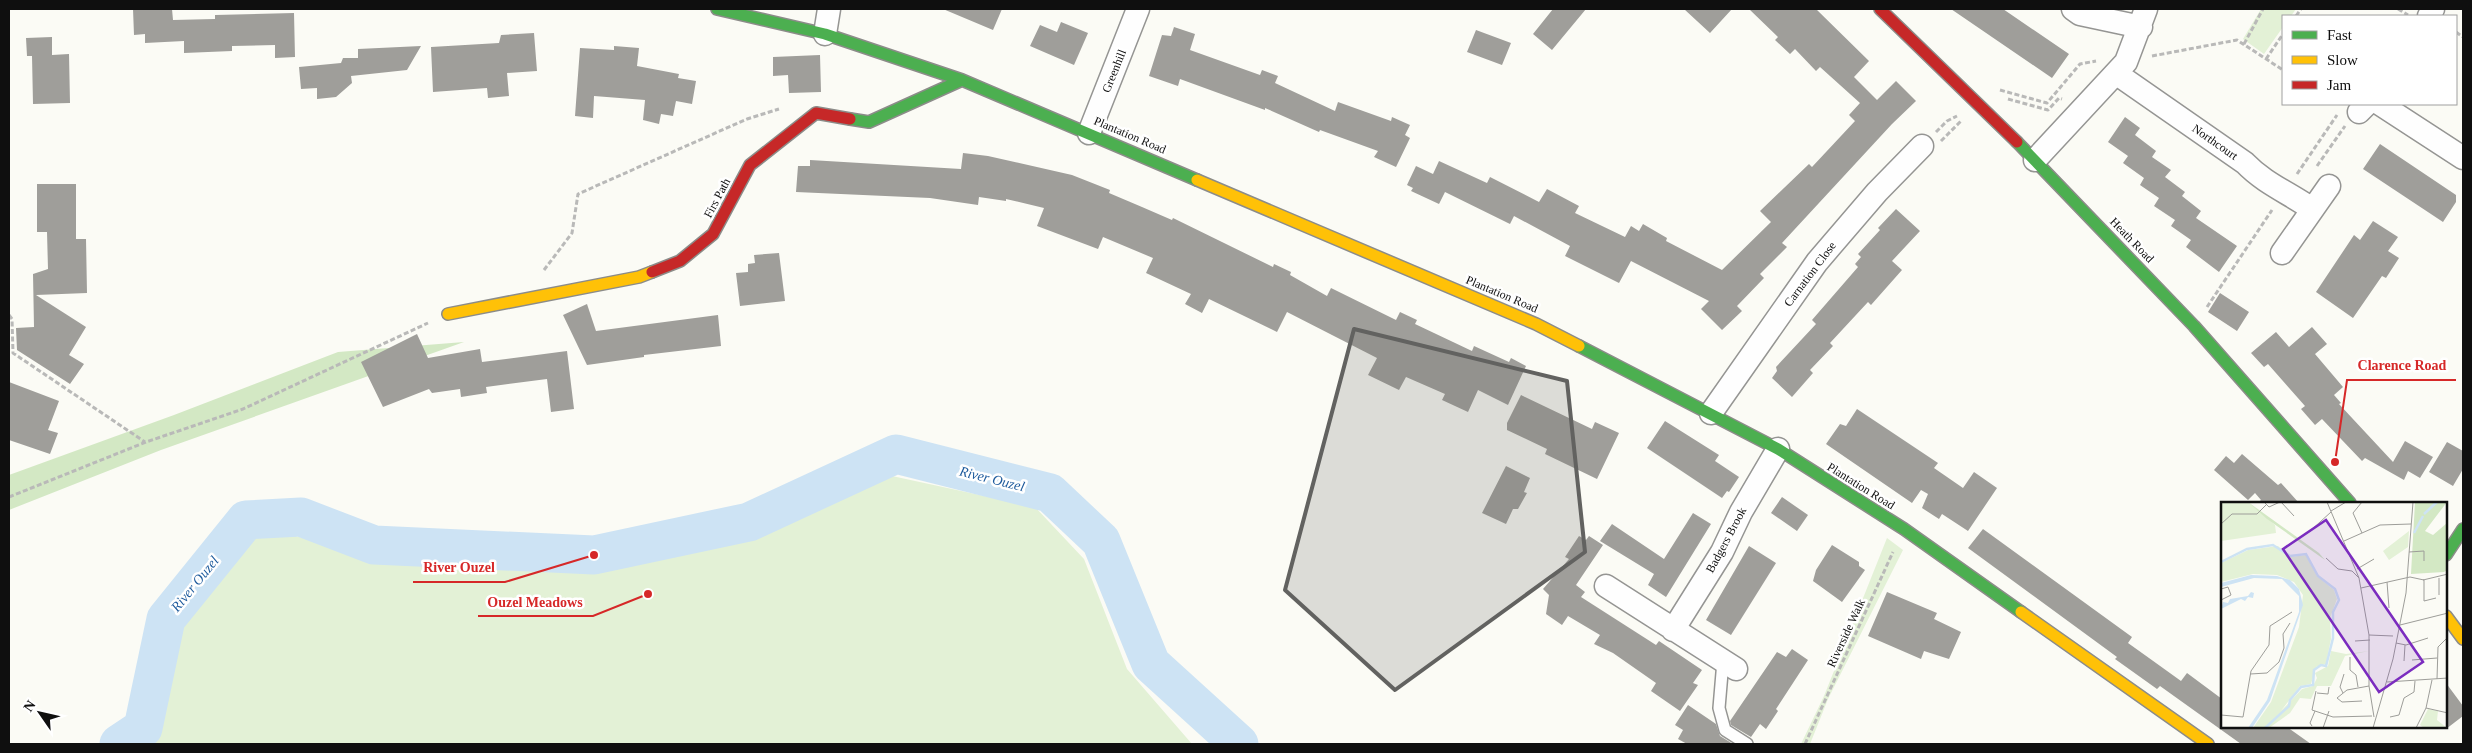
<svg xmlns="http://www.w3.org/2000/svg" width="2472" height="753" viewBox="0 0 2472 753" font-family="'Times New Roman',serif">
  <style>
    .green { fill: #e3f1d6 }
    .forest { fill: #d3e8c4 }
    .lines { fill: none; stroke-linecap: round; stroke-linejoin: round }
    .river { stroke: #cde3f4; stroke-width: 39 }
    .building { fill: #9f9e9a }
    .lane-casing { stroke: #959593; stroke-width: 14 }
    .street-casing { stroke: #959593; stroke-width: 25 }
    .fast-casing { stroke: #8c8c89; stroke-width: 14 }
    .slow-casing { stroke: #8c8c89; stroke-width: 14 }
    .jam-casing { stroke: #8c8c89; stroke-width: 14 }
    .path { stroke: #b9b9b8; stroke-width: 3; stroke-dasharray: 5 2.5; stroke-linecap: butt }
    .lane { stroke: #fefefe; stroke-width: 11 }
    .street { stroke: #fefefe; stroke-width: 22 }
    .fast { stroke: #4caf50; stroke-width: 11 }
    .slow { stroke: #ffc107; stroke-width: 11 }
    .jam { stroke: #c62828; stroke-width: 11 }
    .marked { fill: #626260; fill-opacity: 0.2; stroke: #626260; stroke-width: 4; stroke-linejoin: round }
    .labels { text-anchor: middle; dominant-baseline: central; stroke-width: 5; stroke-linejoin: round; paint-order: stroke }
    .street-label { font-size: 12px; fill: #0f0f0f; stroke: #fff }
    .water-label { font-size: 14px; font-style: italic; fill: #1d5a9c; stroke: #fff }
    .inset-river { fill: none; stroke: #cde3f4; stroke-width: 2.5 }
    .inset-road { fill: none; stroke: #9d9d99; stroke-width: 1 }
    .view { fill: #7b2cbf; fill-opacity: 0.15; stroke: #7b2cbf; stroke-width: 2.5 }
    .inset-edge { fill: none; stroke: #0f0f0f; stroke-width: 2.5 }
    .leader { fill: none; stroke: #d62828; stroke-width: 2 }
    .callout-dot { fill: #d62828; stroke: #fff; stroke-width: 2 }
    .callout-label { font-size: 14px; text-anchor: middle; font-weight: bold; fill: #d62828; stroke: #fff; stroke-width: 5; stroke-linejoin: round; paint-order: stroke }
  </style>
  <rect width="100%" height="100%" fill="#fbfbf5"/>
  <path class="green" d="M2261 9H2296L2291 16H2283V27L2264 54 2243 39Z
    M892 476 1035 507 1084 559 1127 669 1192 744H131L151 732 174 623 254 526 415 565 596 566 749 532Z
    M1887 538 1903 550 1828 699 1810 744H1801L1824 696Z"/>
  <path class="forest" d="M464 342 161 450 9 510V475L174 415 338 352Z"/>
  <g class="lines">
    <path class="river" d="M119 744 143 728 166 619 246 520 301 517 374 545 594 555 749 522 896 454 1050 493 1101 541 1151 664 1239 744"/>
  </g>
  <path class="building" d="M133 9H172L173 20 215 19V15L294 13 295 57 275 58V45L232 46V51L184 53V41L145 43V34L134 35Z
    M943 9H1002L993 30Z
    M1553 9H1586L1552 50 1533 34Z
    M1684 9H1732L1710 33Z
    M1749 9H1816L1869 61 1854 77 1877 100 1896 81 1916 101 1892 124 1782 243 1787 247 1760 274 1764 278 1737 306 1742 311 1722 330 1701 309 1709 301 1631 261 1619 283 1565 256 1570 246 1514 216 1510 224 1445 192 1439 204 1411 191 1413 188 1407 185 1416 166 1433 174 1439 161 1487 183 1490 177 1539 202 1547 189 1579 206 1575 213 1625 237 1631 226 1639 231 1643 224 1667 238 1666 241 1722 270 1771 222 1760 211 1809 164 1812 167 1855 121 1849 115 1860 103 1820 67 1816 71 1795 49 1790 54 1775 40 1778 37Z
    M1951 9H2003L2069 54 2052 78Z
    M1061 22 1088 33 1074 65 1030 46 1040 25 1057 32Z
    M1174 27 1195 34 1190 50 1260 75 1262 70 1278 76 1275 83 1335 111 1338 102 1391 121 1392 117 1410 125 1405 135 1410 138 1396 167 1374 157 1378 151 1320 130 1319 132 1265 108V110L1180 79 1178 86 1149 76 1162 35 1171 36Z
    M1476 30 1511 43 1502 65 1467 52Z
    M534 33 537 71 507 73 509 96 488 98 487 88 433 92 431 47 499 43 501 35Z
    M52 37V55L69 54 70 103 33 104 32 56H27L26 38Z
    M421 46 407 70 351 76 352 83 336 97 317 99V88L301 89 299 67 341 63 343 58H358V49Z
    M614 46 639 48 637 66 679 74 678 78 696 81 692 104 676 101 673 116 661 114 659 124 643 120 645 100 594 96 593 118 575 116 580 48 614 50Z
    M820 55 821 92 789 93 788 75 773 76V57Z
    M2125 117 2140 128 2135 135 2156 151 2152 157 2171 170 2165 177 2185 192 2182 196 2201 211 2196 218 2237 246 2219 272 2186 247 2191 240 2171 226 2175 220 2154 206 2159 198 2140 185 2144 178 2123 163 2128 156 2108 142Z
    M2380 144 2456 195V202L2443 222 2363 169Z
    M963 153 988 156 1072 175 1110 190 1109 193 1142 207 1172 220 1173 218 1273 267 1274 264 1291 272 1290 275 1327 296 1331 288 1396 320 1400 312 1417 320 1415 324 1472 351 1474 346 1509 362 1511 358 1526 366 1508 405 1478 390 1468 412 1442 400 1445 394 1406 377 1399 390 1368 375 1377 358 1287 312 1277 332 1209 299 1202 313 1185 304 1191 294 1146 273 1153 258 1103 237 1098 249 1037 226 1044 208 1006 199V201L979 197 978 205 930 198 796 192 798 166H810V160L961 169Z
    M37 184H76V239H86L87 293 36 295 86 327 69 355 84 364 70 384 17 350 16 328 34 327 33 274 48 269 47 232H37Z
    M1896 209 1920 231 1892 261 1902 270 1871 305 1868 302 1830 343 1833 346 1810 370 1813 373 1792 397 1772 378 1777 371 1776 367 1816 324 1812 320 1858 267 1855 264 1861 257 1858 254 1880 230 1878 228Z
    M2373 221 2398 237 2388 251 2399 258 2386 278 2382 276 2353 318 2316 292 2354 235 2360 240Z
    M779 253 785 301 740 306 736 273 748 272V264L755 263 754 255Z
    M2220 293 2249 312 2237 331 2208 312Z
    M587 304 596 331 718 315 721 346 644 355V357L587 365 563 315Z
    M2312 327 2327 344 2315 354 2343 387 2334 395 2341 403 2339 404 2393 462 2405 441 2433 457 2420 478 2408 471 2404 480 2365 458 2362 461 2322 419 2315 425 2301 409 2305 406 2268 364 2264 367 2251 353 2276 332 2289 347Z
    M417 334 428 358 480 349 482 362 567 351 574 409 551 412 547 379 486 387 487 393 461 397 460 389 432 393 429 389 383 407 361 362Z
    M9 382 59 401 48 430 58 433 50 454 9 440Z
    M1521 395 1592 429 1595 422 1619 433 1597 479 1545 454 1547 449 1507 430V423Z
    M1857 409 1938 463 1934 468 1963 488 1974 472 1997 488 1968 531 1942 514 1939 519 1922 508 1928 494 1921 490 1912 503 1826 444 1840 424 1846 426Z
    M1665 421 1719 455 1715 461 1739 477 1729 492 1727 491 1722 498 1647 448Z
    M2447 442 2463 451V469L2453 486 2429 472Z
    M2242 454 2278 485 2281 483 2299 503H2257L2261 500 2255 493 2248 500 2214 470 2226 456 2234 463Z
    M1506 466 1530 478 1524 492 1527 493 1518 509H1513L1506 524 1482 513Z
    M1782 497 1808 515 1797 531 1771 513Z
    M1693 513 1711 524 1666 597 1648 585 1654 574 1600 541 1612 524 1664 559Z
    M1983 529 2132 637 2128 643 2149 658 2181 681 2187 673 2222 699V727H2287L2311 744H2241L2160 686 2157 689 2115 659 2117 657 1968 548Z
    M1579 536 1586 540 1589 536 1603 545 1576 585 1585 592 1581 597 1656 645 1659 641 1702 670 1693 683 1698 685 1680 711 1651 691 1656 683 1613 653 1594 644 1600 635 1568 616 1562 625 1546 614 1549 595 1543 589 1569 559 1565 557Z
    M1832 545 1859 562V566L1865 570 1842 602 1813 581 1816 570Z
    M1749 546 1776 563 1731 635 1706 620Z
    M1887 592 1937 613 1934 619 1961 632 1949 659 1924 651 1921 659 1868 636Z
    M1792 649 1808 660 1776 709 1778 711 1766 729 1760 724 1751 737 1731 725 1730 721 1777 652 1786 657Z
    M2446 683 2463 706V716L2446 729Z
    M1688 705 1716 724 1720 736 1733 744H1687L1678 739 1683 730 1675 725Z"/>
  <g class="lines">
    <defs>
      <path id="lane" d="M1723 661 1719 708 1725 730 1747 744"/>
      <path id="street" d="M2073 9 2080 14 2141 27
        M2429 16 2433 9
        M825 34 829 9
        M2117 74 2245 163C2264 183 2289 193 2312 209
        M2380 104 2463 158
        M2359 112 2367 104
        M1089 133 1138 9
        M2035 160 2126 62 2146 9
        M2282 253 2329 186
        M1711 413 1817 262 1877 192 1922 146
        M1606 586 1736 669
        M1673 630 1722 552 1741 512 1778 449"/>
      <path id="fast" d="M717 9 825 34 962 80 1197 180
        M850 119 869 122 962 80
        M2017 142 2194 326 2350 503
        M1579 346 1778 449 1904 529 2021 612
        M2446 555 2463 529"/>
      <path id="slow" d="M1197 180 1536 324 1579 346
        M448 314 639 277 652 272
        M2021 612 2208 744
        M2446 616 2463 639"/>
      <path id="jam" d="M1880 9 2017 142
        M652 272 680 261 713 234 750 165 816 113 850 119"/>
    </defs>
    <use href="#lane" class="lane-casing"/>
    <use href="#street" class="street-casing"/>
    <use href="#fast" class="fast-casing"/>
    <use href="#slow" class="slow-casing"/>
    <use href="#jam" class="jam-casing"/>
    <path class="path" d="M2398 9 2408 15
      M2296 16 2301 9
      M2456 32 2463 37
      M2244 44 2263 9
      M2152 56 2237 40 2283 70
      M2266 59 2283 34
      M2000 90 2047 103 2080 64 2096 61
      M2008 99 2048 110 2059 98 2062 99
      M1936 132 1947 121 1957 116
      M1941 141 1962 120
      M2317 166 2345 126
      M2297 174 2337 115
      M544 270 572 233 578 194 747 119 779 109
      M2207 307 2272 210
      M9 315 12 319 13 353 145 442
      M9 497 146 442 243 409 428 323
      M1805 744 1893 552"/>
    <use href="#lane" class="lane"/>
    <use href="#street" class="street"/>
    <use href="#fast" class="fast"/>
    <use href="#slow" class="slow"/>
    <use href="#jam" class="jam"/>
  </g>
  <path class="marked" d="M1354 329 1567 381 1585 552 1395 690 1285 590Z"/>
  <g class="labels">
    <g class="street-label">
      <text transform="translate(1114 71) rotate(-68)">Greenhill</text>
      <text transform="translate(1130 135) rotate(23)">Plantation Road</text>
      <text transform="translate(2215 142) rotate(35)">Northcourt</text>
      <text transform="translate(717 198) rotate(-62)">Firs Path</text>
      <text transform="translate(2132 240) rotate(46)">Heath Road</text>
      <text transform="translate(1810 274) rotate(-53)">Carnation Close</text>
      <text transform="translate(1502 294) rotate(23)">Plantation Road</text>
      <text transform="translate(1861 486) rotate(32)">Plantation Road</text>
      <text transform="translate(1726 540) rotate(-62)">Badgers Brook</text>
      <text transform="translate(1846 633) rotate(-65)">Riverside Walk</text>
    </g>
    <g class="water-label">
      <text transform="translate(992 479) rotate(14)">River Ouzel</text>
      <text transform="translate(195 584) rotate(-51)">River Ouzel</text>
    </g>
  </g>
  <g transform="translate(2221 502)">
    <rect width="226" height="226" fill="#fbfbf5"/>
    <path d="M0 0H27L54 23 55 31 0 39ZM188 29 187 45 168 58 162 49ZM57 44 69 55 85 53 96 74 113 88 116 97 109 116 110 137 105 162 95 165 90 182 79 184 60 209 81 187 92 184 96 176 94 171 107 164 110 149 125 152 148 149 124 154 110 184H96L90 197 79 196 69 211 48 226H32L50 200 78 125 82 93 73 80 56 73 32 72 0 80V61L27 48ZM207 207 217 209 216 218 226 226H203L199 223Z" fill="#e3f1d6"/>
    <path d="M27 0 98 51 104 58 46 17ZM194 0H226L204 29 212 33 226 21V68L223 70 190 72Z" fill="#d3e8c4"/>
    <path d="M30 73 56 74 69 78 78 87 82 103 49 199 31 226H27L46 198 78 110V94L61 77 33 76 0 85V81ZM30 90 33 91 32 96 27 95 24 99 20 97 0 107 2 100 7 101 9 97 27 94Z" fill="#cde3f4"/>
    <path class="inset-river" d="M203 12 216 0M193 31 202 14M0 60 26 47 52 43 69 54 85 52 97 74 114 87 118 98 112 110V136L105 164 100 163 93 168 92 183 80 185 69 198 68 204 44 226"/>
    <path class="inset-road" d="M43 0 48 5 59 0M60 0 73 14M106 0 138 76 148 133V184L153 215M141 0 132 11 141 31M110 9 125 0M0 22 11 12H36L45 3M88 30 110 10M123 39 159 23 190 22M188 50 203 49V59M105 56 117 67 131 69 138 76M136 67 153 57M218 76V93M202 78 227 72M203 78V99L215 96M166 80 168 106M140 86 189 75 203 78M0 87 7 85 10 93 0 98M179 123 227 111M148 133 172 134M134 139 149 138M175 141 185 143 207 136M129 155V168L135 173 137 185M191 158 216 156M183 159 184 143M29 172 46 171 58 160 63 146 62 132 69 121M216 177 217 145 227 135M166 180 227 176M95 189 91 208 112 215 151 214M96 191 107 192 108 185M122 191 119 185 123 172M141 199 121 200 116 196 126 188 148 184M205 206 227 211M0 213 22 215 30 169 48 143 49 124 71 110M169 215 178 213 183 196 193 190 194 179M91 224 89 221 94 209M102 226 108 209M152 226 172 157 185 91 192 0M195 226 205 206 211 178"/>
    <path class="view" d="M105 18 202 160 158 190 62 47Z"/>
    <rect width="226" height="226" class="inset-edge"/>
  </g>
  <path class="leader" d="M2335 462L2347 380H2456M594 555L505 582H413M648 594L593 616H478"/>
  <g class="callout-dot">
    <circle cx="2335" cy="462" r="5"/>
    <circle cx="594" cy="555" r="5"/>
    <circle cx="648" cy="594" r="5"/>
  </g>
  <g class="callout-label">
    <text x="2402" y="370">Clarence Road</text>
    <text x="459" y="572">River Ouzel</text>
    <text x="535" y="607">Ouzel Meadows</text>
  </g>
  <rect width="2472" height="753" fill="none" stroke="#0f0f0f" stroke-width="20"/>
  <rect x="2282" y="15" width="175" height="90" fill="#ffffff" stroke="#9f9f9f"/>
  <rect x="2292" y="31" width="25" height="8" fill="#4caf50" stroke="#9f9f9f"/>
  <text x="2327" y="40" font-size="15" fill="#0f0f0f">Fast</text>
  <rect x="2292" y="56" width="25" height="8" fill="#ffc107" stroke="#9f9f9f"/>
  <text x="2327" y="65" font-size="15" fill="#0f0f0f">Slow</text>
  <rect x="2292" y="81" width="25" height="8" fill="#c62828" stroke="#9f9f9f"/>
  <text x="2327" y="90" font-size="15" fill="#0f0f0f">Jam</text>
  <g transform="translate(40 713) rotate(304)" stroke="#ffffff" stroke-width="4" paint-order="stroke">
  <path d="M0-4L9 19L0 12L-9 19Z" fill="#0f0f0f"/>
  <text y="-8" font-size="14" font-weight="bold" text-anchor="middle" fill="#0f0f0f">N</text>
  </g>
</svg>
